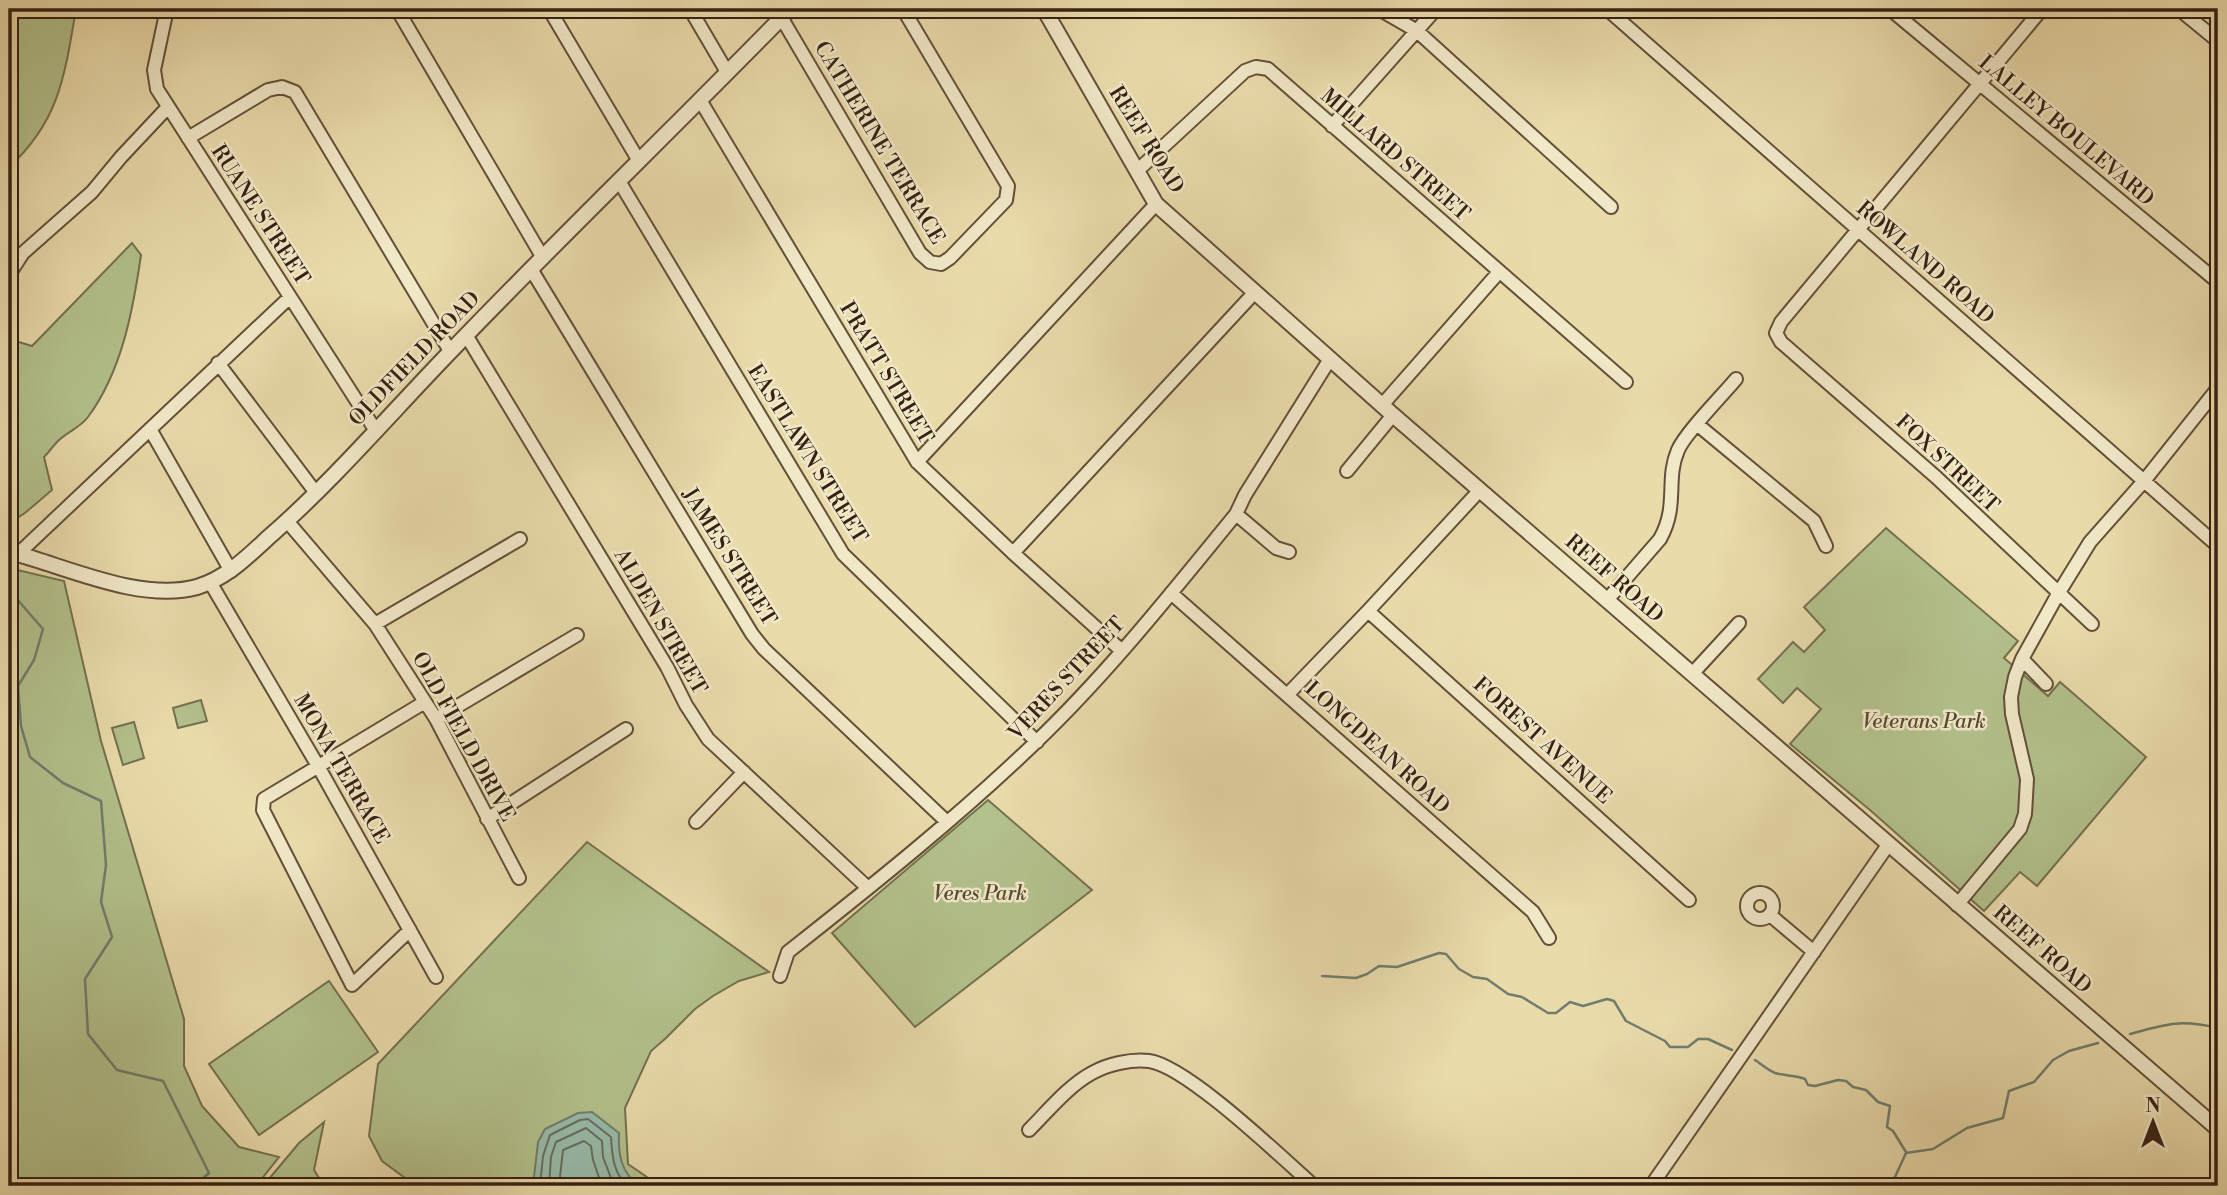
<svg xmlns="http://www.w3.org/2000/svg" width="2227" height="1195" viewBox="0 0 2227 1195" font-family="'Libre Bodoni',serif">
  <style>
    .green { fill: #b3c18c; stroke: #747150; stroke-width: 2 }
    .water { fill: #98bbaa; stroke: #717d6e; stroke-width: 2 }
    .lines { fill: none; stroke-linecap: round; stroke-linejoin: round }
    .shore { stroke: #676e5f; stroke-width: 2 }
    .stream { stroke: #717d6e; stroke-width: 2.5 }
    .minor-casing { stroke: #63503a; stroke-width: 16 }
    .tertiary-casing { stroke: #63503a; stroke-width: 18 }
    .minor { stroke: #f1e8c8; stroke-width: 12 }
    .tertiary { stroke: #f1e8c8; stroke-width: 14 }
    .labels { text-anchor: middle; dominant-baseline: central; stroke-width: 5; stroke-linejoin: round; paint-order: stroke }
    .street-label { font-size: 21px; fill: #362114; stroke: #f1e8c8 }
    .park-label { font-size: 21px; font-style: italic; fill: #554932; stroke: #f1e8c8 }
  </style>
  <rect width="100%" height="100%" fill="#eadbab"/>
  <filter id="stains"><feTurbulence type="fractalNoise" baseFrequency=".00286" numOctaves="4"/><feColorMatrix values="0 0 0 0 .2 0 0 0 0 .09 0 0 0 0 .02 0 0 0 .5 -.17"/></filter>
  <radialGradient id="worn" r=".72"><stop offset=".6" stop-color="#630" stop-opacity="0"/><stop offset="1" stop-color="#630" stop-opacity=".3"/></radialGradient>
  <path class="green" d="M9 9H76C65 73 60 121 9 167Z
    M132 243 141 255C133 310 122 371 88 417 81 427 67 432 58 441 53 446 49 452 44 457L52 490 25 513 9 523V339L32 346Z
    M1886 528 2018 641 2004 658 2048 696 2060 682 2146 757 2037 886 2020 872 1984 911 1870 810 1790 744 1821 709 1797 688 1783 703 1758 679 1793 642 1804 652 1825 630 1804 607Z
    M9 568 64 581 101 741 184 1019V1066L202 1106 239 1147 279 1157 256 1186H9Z
    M201 700 207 721 178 728 173 708Z
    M134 722 144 758 123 765 112 728Z
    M988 800 1092 890 915 1027 832 933Z
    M587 842 769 972 739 981 713 996 695 1009 666 1038 651 1051 625 1108 628 1164 660 1186H416L382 1161 369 1136 378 1064Z
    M329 981 378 1052 259 1135 209 1064Z
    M324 1122 314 1170 324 1186H263L299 1143Z"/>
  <path class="water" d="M592 1112 619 1133C618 1155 621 1172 639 1186H533L538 1142 545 1129 578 1113Z"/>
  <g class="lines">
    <path class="shore" d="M540 1186 543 1156 550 1135 580 1120 588 1119 611 1137C612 1154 613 1174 628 1186
      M549 1186 551 1157 556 1142 586 1128 602 1141 603 1157 614 1186
      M559 1186 563 1150 584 1141 591 1146 593 1160 602 1186"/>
    <path class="stream" d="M9 590 43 629 34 660 18 686 21 726 30 757 63 783 101 801 106 865 101 902 112 937 85 979 88 1034 117 1070 163 1081 209 1173 194 1186
      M1322 976 1356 978 1367 974 1379 966 1397 967 1439 953 1446 954 1459 969 1473 977 1487 979 1508 994 1522 997 1548 1013H1556L1570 1002 1583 1006 1607 999 1614 1001 1626 1021 1665 1041 1670 1047H1688L1698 1039H1708L1732 1050
      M2130 1034C2166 1024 2180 1019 2218 1028
      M1755 1060C1761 1064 1768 1070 1775 1073 1785 1076 1796 1075 1805 1079L1808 1085 1815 1086 1838 1080 1846 1081 1853 1087 1866 1090 1878 1102 1890 1106 1887 1127 1893 1131 1906 1152
      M1886 1186 1895 1177 1906 1153 1933 1149 1967 1128 2003 1118 2009 1091 2034 1082 2053 1060 2069 1051 2098 1043"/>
    <defs>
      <path id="minor" d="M167 9 154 70 157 89 376 431
        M397 9 543 258
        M549 9 639 161
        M690 9 727 72
        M1379 9 1417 31 1611 207
        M1607 9 2218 546
        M1890 9 2218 282
        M2042 9 1781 322 1776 333 1781 342 1936 477 2092 624
        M2179 9 2218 41
        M781 17 920 253 930 262 941 264 950 258 1006 200 1008 186 903 9
        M700 100 917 462 1013 553 1122 651
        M1332 126 1436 9
        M188 138 268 90 282 87 295 92 450 351
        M1137 171 1245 71 1256 67 1268 69 1626 382
        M619 181 843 554 1037 742
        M531 269 752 634 764 649 947 822
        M10 273 23 253 92 192 121 157 167 108
        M466 335 667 667 686 705 708 739 868 888
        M218 363 316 493
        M1383 404 1499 272
        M1698 425 1814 521 1826 546
        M150 429 231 571
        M917 462 1156 204
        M1347 471 1393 415
        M1236 514 1276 548 1289 552
        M287 521 375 624 436 719 519 878
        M1013 553 1255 292
        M18 554 290 297
        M210 582 318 766 436 977
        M1171 593 1533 912 1549 938
        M1607 600 1660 539C1679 505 1665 480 1678 450 1686 432 1722 396 1736 379
        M1368 611 1689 900
        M375 624 520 539
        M2022 659 2046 684
        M1692 674 1739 623
        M1288 694 1368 611 1480 490
        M436 719 577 635
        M487 819 626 729
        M696 822 744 772
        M1747 906a13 13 0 1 1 26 0a13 13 0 1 1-26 0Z
        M1957 905 2020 829 2025 814 2027 779 2012 714 2011 697 2015 677 2022 659 2058 594 2090 542 2144 481 2218 388
        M1770 915 1814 952
        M410 930 352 985 263 810 264 799 425 702
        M780 976 788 952C873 885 958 817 1036 742 1109 672 1172 592 1236 514L1245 495 1330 359
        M1029 1130C1048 1111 1068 1086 1092 1073 1108 1064 1131 1059 1149 1061 1187 1066 1282 1158 1314 1186
        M1651 1186 1888 845"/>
      <path id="tertiary" d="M1044 9 1156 204 1393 415 2218 1129
        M9 553 18 554C71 569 143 602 197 587 227 578 248 556 270 536 335 479 391 413 451 351 562 235 678 124 790 9"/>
    </defs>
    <use href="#minor" class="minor-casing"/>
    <use href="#tertiary" class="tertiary-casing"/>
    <use href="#minor" class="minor"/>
    <use href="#tertiary" class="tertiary"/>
  </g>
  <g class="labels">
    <g class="street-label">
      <text transform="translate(2066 131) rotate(40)">LALLEY BOULEVARD</text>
      <text transform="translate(1146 140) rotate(58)">REEF ROAD</text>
      <text transform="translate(879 143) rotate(59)">CATHERINE TERRACE</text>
      <text transform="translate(1395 155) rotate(41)">MILLARD STREET</text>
      <text transform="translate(260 215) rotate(57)">RUANE STREET</text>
      <text transform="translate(1925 263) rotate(41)">ROWLAND ROAD</text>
      <text transform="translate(415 359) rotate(-46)">OLDFIELD ROAD</text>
      <text transform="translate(886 373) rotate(59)">PRATT STREET</text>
      <text transform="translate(807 454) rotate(58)">EASTLAWN STREET</text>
      <text transform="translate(1947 464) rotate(43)">FOX STREET</text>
      <text transform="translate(729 557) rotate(58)">JAMES STREET</text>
      <text transform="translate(1614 579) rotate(41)">REEF ROAD</text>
      <text transform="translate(660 622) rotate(60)">ALDEN STREET</text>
      <text transform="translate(1067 679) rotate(-47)">VERES STREET</text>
      <text transform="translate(463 737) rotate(61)">OLD FIELD DRIVE</text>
      <text transform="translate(1542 741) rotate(42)">FOREST AVENUE</text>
      <text transform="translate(1377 748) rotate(42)">LONGDEAN ROAD</text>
      <text transform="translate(341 769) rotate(60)">MONA TERRACE</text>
      <text transform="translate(2042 950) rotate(41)">REEF ROAD</text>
    </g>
    <g class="park-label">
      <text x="1924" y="722">Veterans Park</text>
      <text x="980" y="894">Veres Park</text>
    </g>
  </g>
  <rect width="2227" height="1195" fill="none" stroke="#eadbab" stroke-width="35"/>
  <rect x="10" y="10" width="2206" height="1174" fill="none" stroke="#362114" stroke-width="3.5"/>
  <rect x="18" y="18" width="2192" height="1160" fill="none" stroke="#362114" stroke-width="2"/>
  <g transform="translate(2153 1122)" stroke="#f1e8c8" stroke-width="5" paint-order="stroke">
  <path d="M0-5L12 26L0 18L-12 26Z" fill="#362114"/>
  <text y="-10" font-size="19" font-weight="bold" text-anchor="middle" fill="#362114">N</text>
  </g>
  <rect width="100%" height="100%" filter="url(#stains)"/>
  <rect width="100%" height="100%" fill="url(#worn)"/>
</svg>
